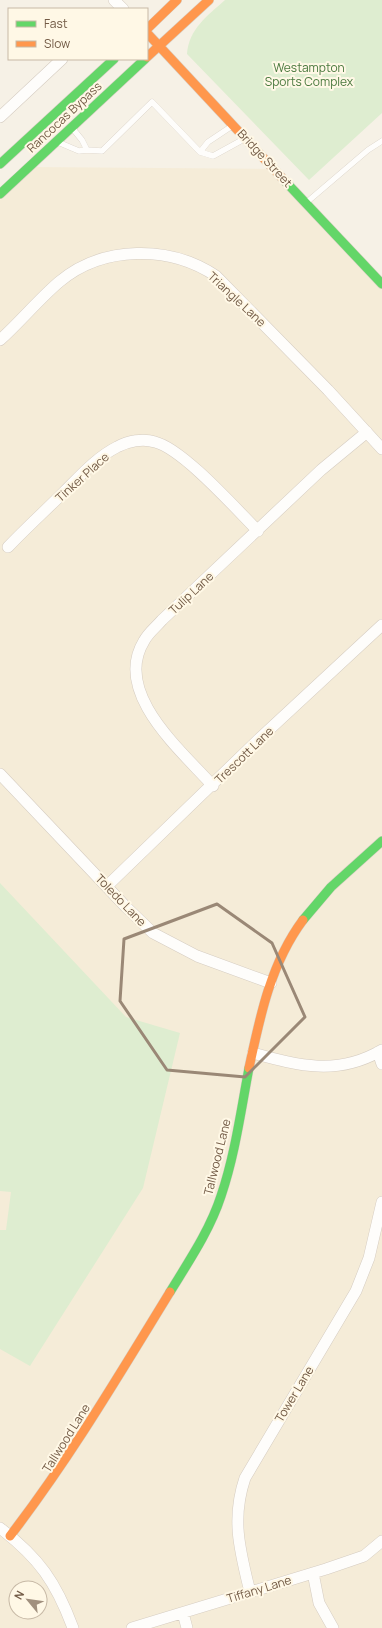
<svg xmlns="http://www.w3.org/2000/svg" width="382" height="1628" viewBox="0 0 382 1628" font-family="Manrope,sans-serif">
  <style>
    .residential { fill: #f5ecd8; fill-rule: evenodd }
    .green { fill: #deedd0 }
    .lines { fill: none; stroke-linecap: round; stroke-linejoin: round }
    .lane-casing { stroke: #d5ccc1; stroke-width: 6 }
    .street-casing { stroke: #d5ccc1; stroke-width: 12 }
    .fast-casing { stroke: #d6cdc3; stroke-width: 10 }
    .slow-casing { stroke: #d6cdc3; stroke-width: 10 }
    .lane { stroke: #fefdfb; stroke-width: 5.5 }
    .street { stroke: #fefdfb; stroke-width: 11 }
    .fast { stroke: #63d668; stroke-width: 9 }
    .slow { stroke: #ff974d; stroke-width: 9 }
    .marked { fill: none; stroke: #9a8876; stroke-width: 3; stroke-linejoin: round }
    .labels { text-anchor: middle; dominant-baseline: central; stroke-width: 4; stroke-linejoin: round; paint-order: stroke }
    .park-label { font-size: 12px; fill: #4a793e; stroke: #fff8e6 }
    .street-label { font-size: 12px; fill: #735b46; stroke: #fff8e6 }
  </style>
  <rect width="100%" height="100%" fill="#f6f1e6"/>
  <path class="residential" d="M29 167 276 169 382 284V1628H0V193ZM16 1588H40V1612H16Z"/>
  <path class="green" d="M225 0H382V113L309 180 187 54C189 29 207 16 225 0Z
    M0 883 126 1017 180 1033 143 1188 30 1366 0 1349V1230H6L11 1192 0 1191Z"/>
  <g class="lines">
    <defs>
      <path id="lane" d="M232 126 208 142 200 152 213 156 244 139
        M60 143 79 151 87 150 82 140 73 129
        M87 150 102 151 152 102 200 152
        M307 202 368 150 382 141"/>
      <path id="street" d="M114 0 123 9
        M0 117 62 59
        M0 340C20 322 38 300 59 282 103 245 170 245 216 276L328 390 382 449
        M8 547C26 528 46 510 64 492 80 476 97 457 117 447 128 441 143 438 155 442 183 449 236 509 258 531
        M0 774 126 907 153 933 197 956 271 983
        M213 786C182 751 112 693 144 641 148 633 156 627 162 620L321 470 367 432
        M107 886 258 740 382 625
        M378 1052 382 1064
        M253 1053C299 1066 338 1076 382 1050
        M0 1528C39 1558 56 1582 73 1628
        M313 1573 319 1603 333 1628
        M250 1592C240 1551 231 1519 245 1478L356 1291 369 1258 382 1202
        M183 1613 187 1628
        M132 1628 326 1569 364 1556 382 1541"/>
      <path id="fast" d="M0 164 114 59
        M283 179 382 284
        M0 194 145 59
        M303 920 331 887 382 841
        M170 1292C189 1261 210 1230 221 1196 235 1155 241 1110 249 1068"/>
      <path id="slow" d="M147 29 177 0
        M147 33 283 179
        M147 57 209 0
        M249 1068C260 1016 271 963 303 920
        M10 1536C70 1458 119 1375 170 1292"/>
    </defs>
    <use href="#lane" class="lane-casing"/>
    <use href="#street" class="street-casing"/>
    <use href="#fast" class="fast-casing"/>
    <use href="#slow" class="slow-casing"/>
    <use href="#lane" class="lane"/>
    <use href="#street" class="street"/>
    <use href="#fast" class="fast"/>
    <use href="#slow" class="slow"/>
  </g>
  <path class="marked" d="M217 904 272 943 305 1017 245 1077 167 1070 120 1001 124 939Z"/>
  <g class="labels">
    <g class="park-label">
      <text x="309" y="67">Westampton<tspan x="309" dy="14">Sports Complex</tspan></text>
    </g>
    <g class="street-label">
      <text transform="translate(64 117) rotate(-43)">Rancocas Bypass</text>
      <text transform="translate(265 158) rotate(47)">Bridge Street</text>
      <text transform="translate(237 299) rotate(43)">Triangle Lane</text>
      <text transform="translate(82 477) rotate(-42)">Tinker Place</text>
      <text transform="translate(191 593) rotate(-43)">Tulip Lane</text>
      <text transform="translate(244 755) rotate(-44)">Trescott Lane</text>
      <text transform="translate(121 900) rotate(46)">Toledo Lane</text>
      <text transform="translate(217 1157) rotate(-76)">Tallwood Lane</text>
      <text transform="translate(294 1394) rotate(-59)">Tower Lane</text>
      <text transform="translate(66 1438) rotate(-58)">Tallwood Lane</text>
      <text transform="translate(259 1589) rotate(-17)">Tiffany Lane</text>
    </g>
  </g>
  <rect x="8" y="8" width="140" height="52" fill="#fff8e6" stroke="#c7b9a6"/>
  <rect x="16" y="21" width="20" height="6" fill="#63d668" stroke="#c7b9a6"/>
  <text x="44" y="28" font-size="12" fill="#735b46">Fast</text>
  <rect x="16" y="41" width="20" height="6" fill="#ff974d" stroke="#c7b9a6"/>
  <text x="44" y="48" font-size="12" fill="#735b46">Slow</text>
  <g transform="translate(28 1600) rotate(299)"><circle r="19" fill="#fff8e6" stroke="#c7b9a6"/>
  <path d="M0-3L7 15L0 10L-7 15Z" fill="#a1907e"/>
  <text y="-6" font-size="11" font-weight="bold" text-anchor="middle" fill="#735b46">N</text>
  </g>
</svg>
